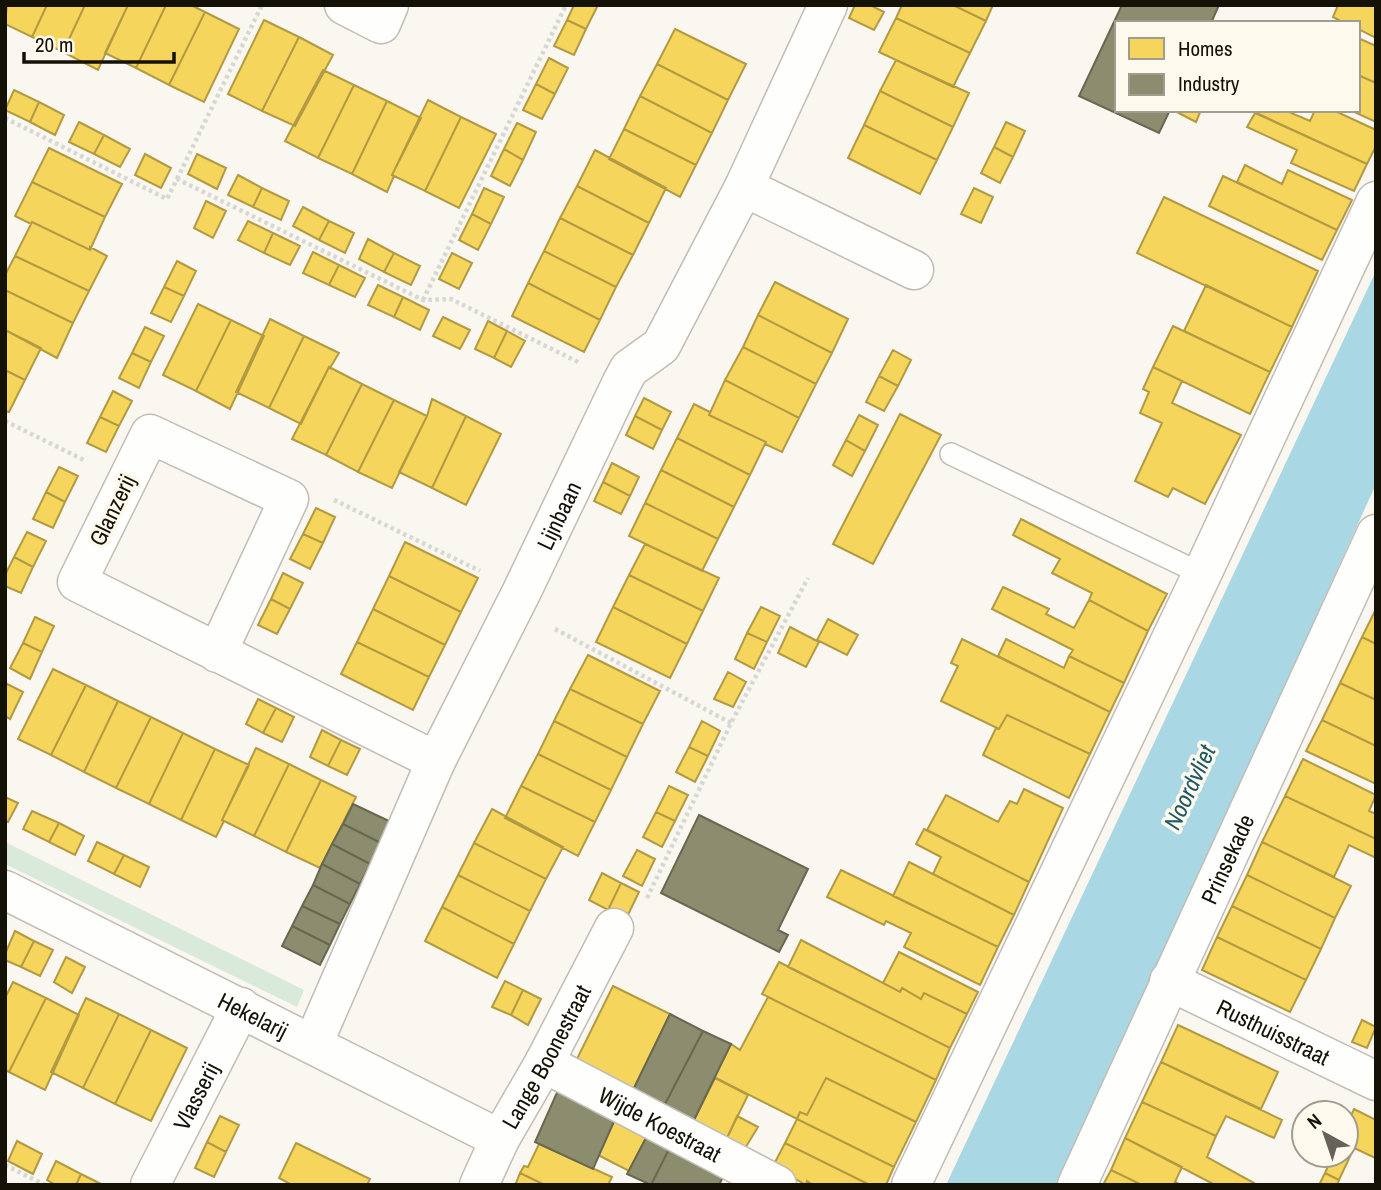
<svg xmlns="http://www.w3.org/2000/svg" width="1381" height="1190" viewBox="0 0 1381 1190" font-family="'Archivo Narrow',sans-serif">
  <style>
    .green { fill: #d9e9da }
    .water { fill: #a9d7e3 }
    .homes { fill: #f6d55c; stroke: #b29a42; stroke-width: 2 }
    .industry { fill: #8c8c6e; stroke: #68674f; stroke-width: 2 }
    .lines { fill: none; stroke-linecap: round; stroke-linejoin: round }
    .service-casing { stroke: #c1bdb5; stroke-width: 24 }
    .minor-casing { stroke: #c1bdb5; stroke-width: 41 }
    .path { stroke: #d7d7d4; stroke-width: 4.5; stroke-dasharray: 3.5 3.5; stroke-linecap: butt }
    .service { stroke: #fefefd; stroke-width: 21 }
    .minor { stroke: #fefefd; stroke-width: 38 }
    .labels { text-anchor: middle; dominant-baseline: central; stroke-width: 7; stroke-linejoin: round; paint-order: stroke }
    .street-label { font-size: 23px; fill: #141107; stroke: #fdf9ed }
    .water-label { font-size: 24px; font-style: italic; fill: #1f5765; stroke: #fdf9ed }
  </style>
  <rect width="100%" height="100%" fill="#faf7f0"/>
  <path class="green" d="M5 842 304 990 297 1007 5 864Z"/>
  <path class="water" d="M1376 271V484L1059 1185H946Z"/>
  <path class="homes" d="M7 5H47L32 37 5 24Z
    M47 5H85L63 52 32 37Z
    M85 5H128L98 70 63 52Z
    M128 5H166L136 68 105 53Z
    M166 5H191L205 12 169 85 136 68Z
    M574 5H598L586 29 567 20Z
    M855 5H870L884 12 874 30 849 18Z
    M902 5H953L986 21 970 53 896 18Z
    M953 5H993L986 21Z
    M1338 5H1376V38L1358 29V23H1344L1333 17Z
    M205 12 239 29 204 102 169 85Z
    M896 18 970 53 953 87 879 52Z
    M264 20 299 37 262 111 228 94Z
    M567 20 586 29 574 55 554 46Z
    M675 29 746 64 728 100 657 64Z
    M299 37 333 55 295 126 262 111Z
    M1358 38 1376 46V83L1358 75Z
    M549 58 568 68 555 94 536 84Z
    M896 60 969 93 953 127 880 91Z
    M657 64 728 100 712 133 640 96Z
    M323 70 354 85 318 158 285 141Z
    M1358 75 1376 83V122L1350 110H1358Z
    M536 84 555 94 542 119 523 110Z
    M354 85 387 101 352 174 318 158Z
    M14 90 39 102 30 122 5 110Z
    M880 91 953 127 937 160 864 125Z
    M640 96 712 133 696 165 624 129Z
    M428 100 461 117 425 191 392 175Z
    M387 101 421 118 392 175 394 176 387 192 352 174Z
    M39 102 64 115 55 135 30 122Z
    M1173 110H1201L1196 122Z
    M1250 110H1292L1291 113 1310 121 1315 110H1333L1376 130V146L1367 164Z
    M1255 113 1367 164 1354 191 1291 163 1297 150 1247 127Z
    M461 117 496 134 459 208 425 191Z
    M79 122 104 135 94 154 69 142Z
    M1006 122 1025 131 1013 157 994 147Z
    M517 123 536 132 523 160 504 149Z
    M864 125 937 160 920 194 848 158Z
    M624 129 696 165 680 197 609 159Z
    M104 135 130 149 120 167 94 154Z
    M994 147 1013 157 1000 183 981 173Z
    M49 148 122 184 105 217 32 182Z
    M504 149 523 160 510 186 491 176Z
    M595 150 666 188 649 223 577 186Z
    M145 154 171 168 161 188 135 175Z
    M197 154 226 168 217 189 188 174Z
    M1245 165 1282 184 1288 170 1352 200 1337 230 1237 182Z
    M238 175 262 188 253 207 228 195Z
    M1223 176 1337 230 1322 260 1209 206Z
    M32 182 105 217 90 250 32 222 31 224 15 216Z
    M577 186 649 223 633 255 560 218Z
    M262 188 289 201 281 220 253 207Z
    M484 188 504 197 491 224 472 214Z
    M974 188 993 197 981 223 961 214Z
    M1164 197 1318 271 1292 327 1137 253Z
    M206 201 226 211 213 238 194 228Z
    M303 207 329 221 319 240 293 226Z
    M472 214 491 224 478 250 459 240Z
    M560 218 633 255 616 287 544 251Z
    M248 221 273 233 264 253 238 240Z
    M329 221 354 233 345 253 319 240Z
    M32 222 90 250V247L107 256 89 291 15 256Z
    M273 233 300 246 290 265 264 253Z
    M368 239 394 253 384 272 359 259Z
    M544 251 616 287 600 320 528 283Z
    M313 252 339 265 329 285 303 273Z
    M394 253 420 266 411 285 384 272Z
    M452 253 472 263 459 289 439 279Z
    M15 256 89 291 73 323 5 290V275Z
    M177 261 196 271 184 296 164 287Z
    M339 265 365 278 355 297 329 285Z
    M775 282 848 319 832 353 758 315Z
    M528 283 600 320 584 352 512 316Z
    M378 285 403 297 394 317 368 305Z
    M1206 285 1292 327 1270 372 1184 331Z
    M164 287 184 296 171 322 151 313Z
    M5 290 73 323 57 358 5 330Z
    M403 297 429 310 420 330 394 317Z
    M198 304 231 320 196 391 163 375Z
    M758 315 832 353 816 384 743 347Z
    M443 317 470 330 460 349 433 336Z
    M270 319 304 336 269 408 236 392Z
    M231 320 264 336 230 409 196 391Z
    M488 321 507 331 494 358 475 349Z
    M1173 326 1270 372 1250 414 1153 367Z
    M145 327 164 336 151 362 132 353Z
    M5 330 41 348 25 380 5 370Z
    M507 331 525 341 511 367 494 358Z
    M304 336 339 353 330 368 329 367 301 424 269 408Z
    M743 347 816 384 799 418 725 380Z
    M893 350 911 360 898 386 879 376Z
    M132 353 151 362 139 388 119 378Z
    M329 367 362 384 326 455 292 439Z
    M1153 367 1182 381 1172 403 1241 435 1205 504 1173 488 1168 497 1135 481 1162 423 1140 413 1149 392 1143 389Z
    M5 370 25 380 9 412 5 411Z
    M879 376 898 386 884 411 866 402Z
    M725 380 799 418 782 452 765 444 766 442 709 415Z
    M362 384 394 400 358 472 326 455Z
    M113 391 132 401 119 426 100 417Z
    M644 398 671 412 662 430 635 416Z
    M432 399 466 416 432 488 399 472 427 416Z
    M394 400 427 416 392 488 358 472Z
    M694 404 710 412 709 415 766 442 750 475 677 438Z
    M900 414 941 435 873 564 833 544Z
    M859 415 878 425 865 451 846 440Z
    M466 416 501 434 466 505 432 488Z
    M635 416 662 430 653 449 626 435Z
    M100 417 119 426 106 452 87 443Z
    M677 438 750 475 734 507 661 470Z
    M846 440 865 451 852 476 833 465Z
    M612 463 639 477 630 496 603 482Z
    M59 467 78 476 65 502 46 492Z
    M661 470 734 507 718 539 645 503Z
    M603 482 630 496 621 514 594 501Z
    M46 492 65 502 53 528 33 519Z
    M645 503 718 539 702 571 629 536Z
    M316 508 335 517 323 543 303 534Z
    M1021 519 1167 594 1148 631 1089 600 1092 593 1052 573 1060 559 1013 535Z
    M27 532 46 541 33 567 14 557Z
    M303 534 323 543 310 569 290 559Z
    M405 542 478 578 461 612 389 576Z
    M645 544 719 578 703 611 629 575Z
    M14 557 33 567 21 593 5 586V575Z
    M283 573 303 583 290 609 271 599Z
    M629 575 703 611 687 644 613 607Z
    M389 576 461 612 445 645 373 609Z
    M1003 587 1049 609 1046 614 1074 628 1089 600 1148 631 1124 683 1069 656 1073 650 992 609Z
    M271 599 290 609 277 634 258 625Z
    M613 607 687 644 670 678 596 642Z
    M761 607 780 616 767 642 747 633Z
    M373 609 445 645 429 677 357 642Z
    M1376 609V644L1362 637Z
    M35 617 54 626 42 652 23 643Z
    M828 619 858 635 847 655 817 640Z
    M790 627 819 642 806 667 778 653Z
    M747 633 767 642 754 669 735 659Z
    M1362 637 1376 644V700L1340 683Z
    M962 639 1110 712 1090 754 1007 715 999 729 941 701 958 666 951 663Z
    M1006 639 1064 668 1069 656 1124 683 1110 712 998 656Z
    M357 642 429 677 413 710 341 674Z
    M23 643 42 652 30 679 10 668Z
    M588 655 660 691 643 724 570 689Z
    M53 669 86 685 51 755 18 739Z
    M728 672 746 682 733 707 714 699Z
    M5 683 23 692 10 719 5 716Z
    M1340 683 1376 700V746L1322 720Z
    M86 685 118 701 84 772 51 755Z
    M570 689 643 724 627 757 554 721Z
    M258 699 276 708 263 733 246 724Z
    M118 701 151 717 116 788 84 772Z
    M276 708 294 717 282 742 263 733Z
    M1007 715 1090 754 1069 798 983 755 996 728 999 729Z
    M151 717 183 733 149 804 116 788Z
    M1322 720 1376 746V784L1306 751Z
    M554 721 627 757 611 790 538 754Z
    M702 721 720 731 708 756 689 747Z
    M322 730 341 740 328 766 310 757Z
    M183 733 215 749 181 820 149 804Z
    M341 740 360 749 347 775 328 766Z
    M689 747 708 756 695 782 676 772Z
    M256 748 289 764 254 836 222 820Z
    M215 749 249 765 222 820 224 821 216 837 181 820Z
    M538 754 611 790 595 822 521 786Z
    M1303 759 1376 795 1369 811 1376 814V839L1285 796Z
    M289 764 321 780 286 852 254 836Z
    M321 780 356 797 320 868 286 852Z
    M521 786 595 822 578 856 505 818Z
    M669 786 688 795 675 821 656 812Z
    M1024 789 1063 808 1029 882 927 830 946 795 998 822 1010 801 1017 804Z
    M1285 796 1376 839V858L1349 845 1334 877 1262 842Z
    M5 797 18 803 8 822 5 821Z
    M492 809 563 847 546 879 474 843Z
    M32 811 59 823 49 842 23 829Z
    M656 812 675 821 662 847 643 837Z
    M59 823 84 836 75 855 49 842Z
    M924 829 1029 882 1014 915 933 874 941 857 916 844Z
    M97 842 124 855 114 874 88 861Z
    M1262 842 1351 886 1335 918 1247 875Z
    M474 843 546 879 530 911 458 875Z
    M637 850 655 859 642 886 623 876Z
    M124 855 149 867 140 887 114 874Z
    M909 862 1014 915 998 947 893 896Z
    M841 870 998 947 980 985 904 947 911 933 886 921 884 925 827 897Z
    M602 873 621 883 608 910 589 900Z
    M458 875 530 911 514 944 442 907Z
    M1247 875 1335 918 1321 949 1232 906Z
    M621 883 639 892 626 919 608 910Z
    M1232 906 1321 949 1306 980 1217 937Z
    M442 907 514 944 497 978 425 941Z
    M15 931 34 941 21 967 5 960V954Z
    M1217 937 1306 980 1290 1012 1202 970Z
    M801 940 900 992 902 988 921 999 924 993 967 1014 950 1048 788 967Z
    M34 941 53 950 40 976 21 967Z
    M899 952 978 992 967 1014 924 993 921 999 902 988 900 992 883 983Z
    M66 957 85 967 72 993 54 982Z
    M779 962 950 1048 936 1080 762 994Z
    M505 981 523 990 511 1015 492 1007Z
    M13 982 46 998 9 1072 5 1070V998Z
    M613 986 670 1014 633 1090 575 1063Z
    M523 990 541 999 528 1025 511 1015Z
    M768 997 936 1080 916 1122 826 1078 807 1115 800 1112 797 1119 714 1077 731 1044 740 1050Z
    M46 998 79 1015 45 1090 9 1072Z
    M86 998 119 1014 83 1088 51 1072Z
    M119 1014 151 1030 115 1104 83 1088Z
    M1362 1020 1376 1027 1367 1048 1352 1042Z
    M1178 1025 1278 1072 1261 1109 1161 1062Z
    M151 1030 187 1048 151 1121 115 1104Z
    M1161 1062 1282 1120 1274 1138 1226 1116 1216 1136 1142 1102Z
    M715 1078 748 1095 726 1140 693 1122Z
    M826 1078 916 1122 894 1167 797 1119 800 1112 807 1115Z
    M1142 1102 1216 1136 1207 1157 1254 1183 1253 1185H1215L1125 1138Z
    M1354 1109 1376 1120 1375 1158 1346 1144V1127Z
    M220 1116 239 1125 226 1152 207 1142Z
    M737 1116 758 1127 744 1150 726 1140Z
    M616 1117 648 1134 629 1171 598 1155Z
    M797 1119 894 1167 886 1185H870L785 1143Z
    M1125 1138 1182 1167 1175 1182 1181 1185H1142L1111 1170Z
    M17 1141 42 1154 33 1174 8 1161Z
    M207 1142 226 1152 214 1177 195 1168Z
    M296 1143 370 1179 367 1185H292L279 1178Z
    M785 1143 870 1185H813L807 1181 806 1185 773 1166Z
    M539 1144 612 1177 608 1185H545L520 1173 524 1166 528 1167Z
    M1346 1144 1354 1148 1339 1180 1325 1173 1333 1155H1346Z
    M56 1161 81 1174 76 1185H56L47 1180Z
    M1111 1170 1142 1185H1103Z
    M520 1173 545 1185H518L516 1183Z
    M1325 1173 1339 1180 1337 1185H1319Z
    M81 1174 103 1185H76Z"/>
  <path class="industry" d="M1122 5H1219L1211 23H1117V110H1170L1159 133 1079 96Z
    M353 804 391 822 381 843 343 824Z
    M699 815 808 869 778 930 788 935 779 952 661 893Z
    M343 824 381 843 370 864 332 844Z
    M332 844 370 864 360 884 322 864Z
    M322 864 360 884 350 904 313 885Z
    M313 885 350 904 340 924 302 906Z
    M302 906 340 924 330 945 292 926Z
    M292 926 330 945 320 965 282 946Z
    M670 1014 703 1031 664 1106 633 1090Z
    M703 1031 731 1044 693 1122 664 1106Z
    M559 1088 616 1117 593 1169 535 1142Z
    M648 1134 671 1145 651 1185 627 1174Z
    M671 1145 725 1173 719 1185H651Z"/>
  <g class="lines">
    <defs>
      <path id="service" d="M951 454 1202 574"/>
      <g id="minor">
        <path d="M344 5 381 24 389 5"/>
        <path d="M744 187 914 270"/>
        <path d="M217 653 289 499 150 434 77 582 436 761"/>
        <path id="s1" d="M5 890 500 1139"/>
        <path id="s2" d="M1169 981 1376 1081"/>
        <path id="s3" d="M313 1044 436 761 522 591 621 384 629 369 661 346 744 187 828 5"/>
        <path id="s4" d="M544 1063 777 1185"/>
        <path id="s5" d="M150 1185 241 1007"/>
        <path id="s6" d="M479 1185 500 1139 544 1063 614 928"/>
        <path d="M911 1185 1202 574 1376 201"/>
        <path id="s7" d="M1077 1185 1376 534"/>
      </g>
    </defs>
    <use href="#service" class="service-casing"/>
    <use href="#minor" class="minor-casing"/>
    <path class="path" d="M5 118 167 199 177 179 423 300 451 299 580 363
      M177 179 262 5
      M423 300 566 5
      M5 421 86 461
      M334 500 480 571
      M555 629 731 723
      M647 898 731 723 808 578
      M5 1165 45 1185"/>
    <use href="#service" class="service"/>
    <use href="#minor" class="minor"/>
  </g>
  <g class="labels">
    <g class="street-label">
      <text transform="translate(112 510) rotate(-64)">Glanzerij</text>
      <text stroke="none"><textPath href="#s3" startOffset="583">Lijnbaan</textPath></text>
      <text stroke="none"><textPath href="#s7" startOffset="359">Prinsekade</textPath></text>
      <text stroke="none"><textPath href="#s1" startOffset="278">Hekelarij</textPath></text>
      <text stroke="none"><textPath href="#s2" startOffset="116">Rusthuisstraat</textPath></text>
      <text stroke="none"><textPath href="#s6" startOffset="145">Lange Boonestraat</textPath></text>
      <text stroke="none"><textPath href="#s5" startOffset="100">Vlasserij</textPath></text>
      <text stroke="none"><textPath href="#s4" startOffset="131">Wijde Koestraat</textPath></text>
    </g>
    <g class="water-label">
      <text transform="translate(1189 787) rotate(-65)">Noordvliet</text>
    </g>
  </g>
  <rect width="1381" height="1190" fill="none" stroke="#141107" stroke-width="14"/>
  <rect x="1115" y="21" width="245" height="91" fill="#fdf9ed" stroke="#a09c91" stroke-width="2"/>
  <rect x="1129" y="38" width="35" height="21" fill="#f6d55c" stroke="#a09c91" stroke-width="2"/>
  <text x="1178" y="56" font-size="21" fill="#141107">Homes</text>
  <rect x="1129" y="74" width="35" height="21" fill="#8c8c6e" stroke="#a09c91" stroke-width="2"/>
  <text x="1178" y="91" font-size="21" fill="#141107">Industry</text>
  <g transform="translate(1325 1134) rotate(320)"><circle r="33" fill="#fdf9ed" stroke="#a09c91" stroke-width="2"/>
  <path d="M0-5L12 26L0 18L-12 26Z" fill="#646259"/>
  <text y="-10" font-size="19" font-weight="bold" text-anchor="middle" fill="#141107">N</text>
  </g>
  <path d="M24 52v10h150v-10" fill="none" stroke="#141107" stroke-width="3.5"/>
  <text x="35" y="52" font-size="21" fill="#141107" stroke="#fdf9ed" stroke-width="5" paint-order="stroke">20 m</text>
</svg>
